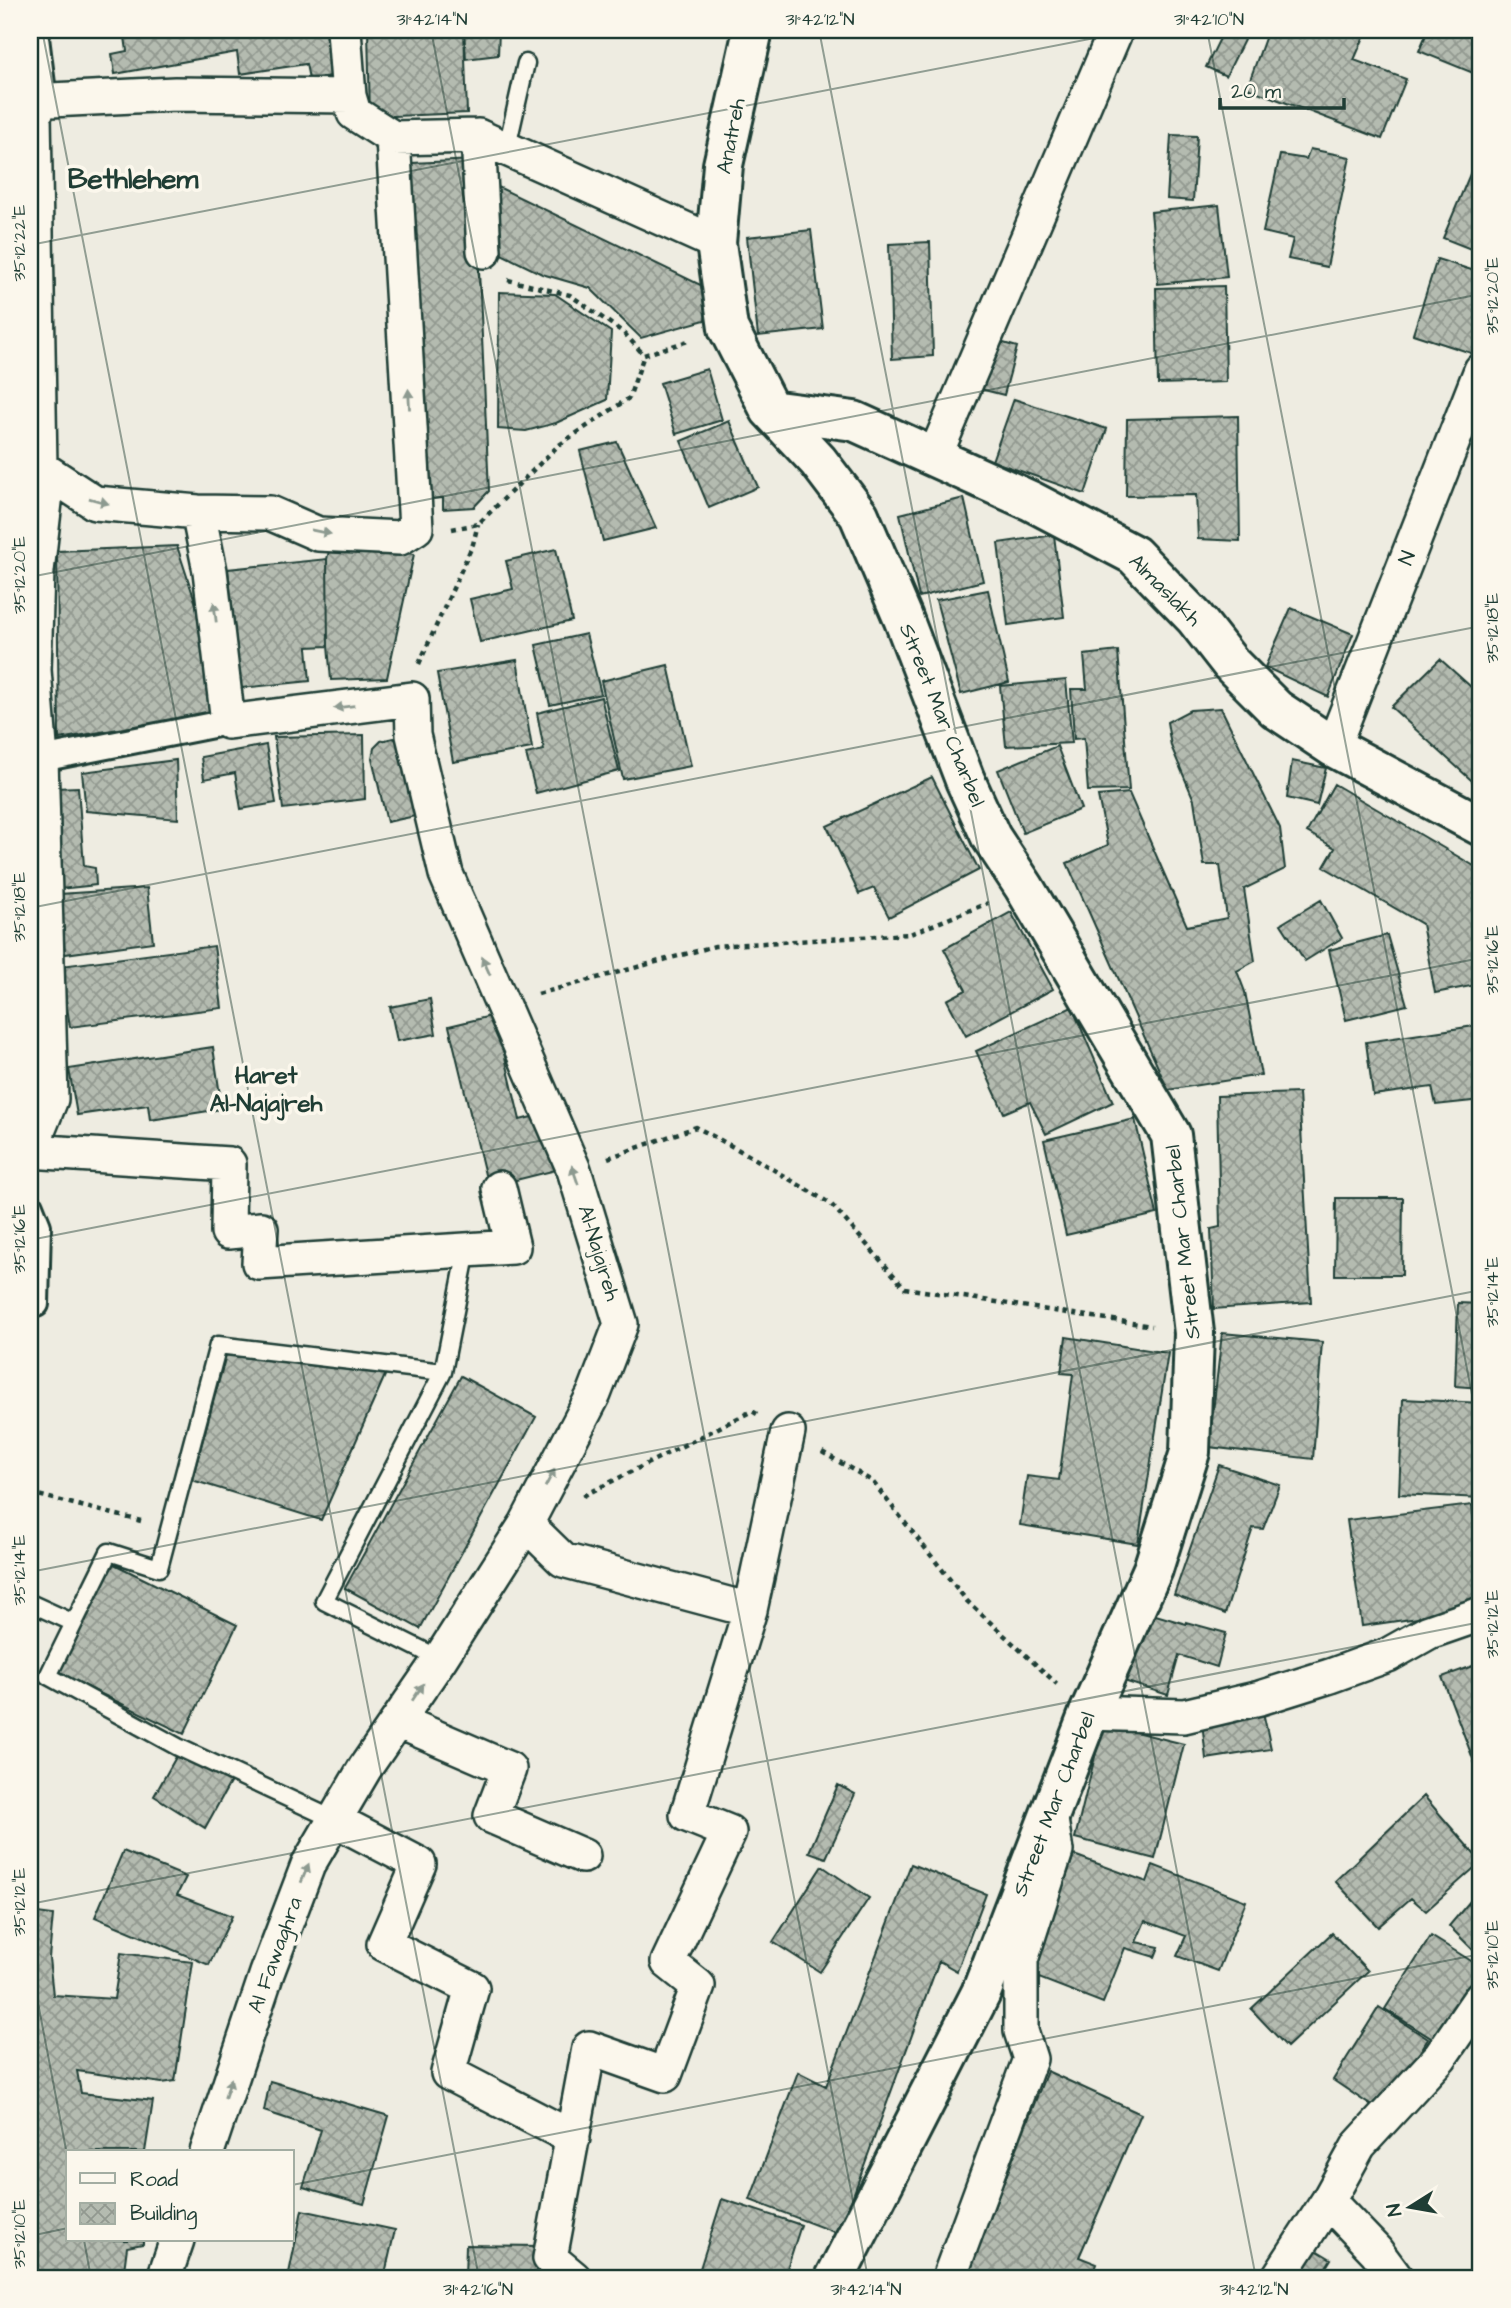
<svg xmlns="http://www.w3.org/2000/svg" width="1511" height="2308" viewBox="0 0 1511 2308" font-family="'Architects Daughter',sans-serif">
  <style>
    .building { fill: url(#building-cross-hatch); stroke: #1f3d34; stroke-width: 2 }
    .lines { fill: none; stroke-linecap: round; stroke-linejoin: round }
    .service-casing { stroke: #1f3d34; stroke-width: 21 }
    .pedestrian-casing { stroke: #1f3d34; stroke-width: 30 }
    .minor-casing { stroke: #1f3d34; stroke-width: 38 }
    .tertiary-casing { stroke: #1f3d34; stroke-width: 44 }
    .path { stroke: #1f3d34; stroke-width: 4.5; stroke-dasharray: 5 5; stroke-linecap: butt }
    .service { stroke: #fbf7ec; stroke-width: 16 }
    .pedestrian { stroke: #fbf7ec; stroke-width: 24 }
    .minor { stroke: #fbf7ec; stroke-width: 33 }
    .tertiary { stroke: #fbf7ec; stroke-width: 38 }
    .oneway { fill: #8d9a90 }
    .ticks { fill: none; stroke: #1f3d34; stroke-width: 2; stroke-opacity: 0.45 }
    .labels { text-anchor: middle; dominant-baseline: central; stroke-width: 7; stroke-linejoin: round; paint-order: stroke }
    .street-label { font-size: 21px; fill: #1f3d34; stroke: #fbf7ec }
    .quarter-label { font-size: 24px; font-weight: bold; fill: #1f3d34; stroke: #fbf7ec }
    .district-label { font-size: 28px; font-weight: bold; fill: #1f3d34; stroke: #fbf7ec }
    .neatline { fill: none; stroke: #1f3d34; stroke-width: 2.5 }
    .ticks-label { font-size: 18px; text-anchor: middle; fill: #1f3d34 }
  </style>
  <defs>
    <pattern id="building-cross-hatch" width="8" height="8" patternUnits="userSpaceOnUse" patternTransform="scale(1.75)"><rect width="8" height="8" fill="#b4bbb0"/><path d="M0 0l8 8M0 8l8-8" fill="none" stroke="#929990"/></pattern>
  </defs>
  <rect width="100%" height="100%" fill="#eeece1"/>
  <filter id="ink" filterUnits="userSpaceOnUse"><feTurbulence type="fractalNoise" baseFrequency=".0143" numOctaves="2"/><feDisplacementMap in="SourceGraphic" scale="14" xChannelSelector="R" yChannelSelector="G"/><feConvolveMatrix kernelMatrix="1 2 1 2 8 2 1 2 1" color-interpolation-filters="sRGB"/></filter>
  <g filter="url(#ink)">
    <path class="building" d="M124 30H333L338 75 309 79 306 64 240 74 237 52 115 74 112 54 127 51Z
      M368 30H464L467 113 370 117Z
      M464 30H499L498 55 466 59Z
      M1224 30H1249L1226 76 1206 67Z
      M1268 30H1367L1354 60 1406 79 1382 139 1247 88Z
      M1428 30H1481V67L1478 75 1419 51Z
      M1171 135 1197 136 1193 201 1167 199Z
      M1310 149 1350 157 1327 267 1288 259 1293 239 1263 232 1280 155 1306 159Z
      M1478 155 1481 157V253L1443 238Z
      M474 160 489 491 474 507 443 509V498L427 499 412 163Z
      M492 184 713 291 705 320 641 338 590 288 542 274 489 248Z
      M1219 205 1227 277 1158 284 1151 212Z
      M811 230 823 329 758 336 747 237Z
      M930 242 933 356 892 359 889 244Z
      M1437 259 1481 273V333L1474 354 1413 334Z
      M1224 286 1226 382 1158 384 1156 288Z
      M499 292 555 294 611 332 607 400 556 423 526 431 498 429Z
      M990 339 1017 347 1004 395 976 388Z
      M707 369 722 420 676 434 660 383Z
      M1014 399 1107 429 1085 494 992 461Z
      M1238 416 1240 541 1198 539 1196 495 1126 496 1127 419Z
      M729 421 758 487 709 508 681 441Z
      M617 442 656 528 603 541 580 451Z
      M964 498 983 581 919 597 900 514Z
      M1054 535 1064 617 1008 625 998 543Z
      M331 543 414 554 387 678 331 680 328 646 327 559Z
      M177 546 196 604 214 713 59 739 57 551Z
      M556 549 572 621 480 642 470 599 513 589 506 561Z
      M327 559 328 646 307 647 310 681 241 688 228 569Z
      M988 590 1009 682 961 694 936 600Z
      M1291 608 1353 634 1328 697 1265 667Z
      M586 634 601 694 550 705 536 645Z
      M1118 651 1129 790 1088 791 1084 738 1074 739 1071 689H1087L1084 655Z
      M1440 659 1481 696V789L1391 707Z
      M517 660 532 748 453 762 437 673Z
      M668 665 691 766 623 779 601 681Z
      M1066 680 1072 743 1006 746 1000 686Z
      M601 697 619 771 536 793 526 754 544 750 537 713Z
      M1221 708 1280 828 1285 869 1244 889 1255 961 1237 971 1245 992 1261 1075 1168 1090 1067 863 1108 845 1098 796 1129 793 1187 926 1227 918 1220 865H1204L1194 800 1171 746 1167 722 1190 710Z
      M364 735 365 799 283 809 274 737Z
      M393 738 400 741 420 815 387 822 372 758 374 748 381 741Z
      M266 745 276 803 241 809 235 773 204 779 201 757Z
      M1057 746 1081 809 1023 833 998 770Z
      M176 760 178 819 86 811 82 772Z
      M1292 761 1326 768 1317 805 1287 798Z
      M932 777 979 870 889 917 874 888 859 894 827 826Z
      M1334 784 1481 870V984L1435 993 1422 924 1324 867 1335 848 1307 832Z
      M78 787 84 866 95 868 96 885 60 889 55 788Z
      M147 888 153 942 65 954 60 894Z
      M1321 900 1342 938 1305 961 1281 924Z
      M1011 912 1053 989 966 1036 947 1000 966 990 944 949Z
      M1387 935 1407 1005 1346 1020 1329 950Z
      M214 946 222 1008 70 1027 61 966Z
      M430 999 436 1034 397 1041 390 1007Z
      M1072 1007 1113 1102 1046 1134 1030 1102 1004 1113 976 1051Z
      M495 1015 520 1120 543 1114 556 1170 488 1187 449 1026Z
      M1481 1025V1100L1436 1105 1432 1087 1373 1095 1366 1042Z
      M213 1047 222 1109 150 1120 148 1105 77 1115 69 1069Z
      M1299 1093 1311 1302 1214 1309 1211 1229 1220 1227 1217 1096Z
      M1135 1119 1157 1214 1066 1235 1044 1140Z
      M1336 1198H1403L1402 1275H1335Z
      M1458 1303 1481 1304V1388L1455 1386Z
      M1222 1333 1322 1342 1313 1459 1209 1447Z
      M1066 1337 1168 1353 1138 1544 1020 1525 1027 1476 1059 1480 1073 1374 1061 1373Z
      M226 1355 387 1371 321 1520 192 1480Z
      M461 1376 536 1417 420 1629 345 1588Z
      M1403 1399 1481 1403V1498L1399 1494Z
      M1219 1465 1280 1485 1263 1529 1253 1528 1225 1614 1174 1595Z
      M1472 1505 1481 1576V1609L1362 1626 1347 1520Z
      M110 1562 237 1625 184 1734 56 1672Z
      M1142 1611 1186 1624V1622L1226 1633 1217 1667 1179 1655 1168 1695 1124 1681Z
      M1481 1663V1761L1475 1764 1442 1677Z
      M1263 1712 1271 1749 1206 1759 1202 1721Z
      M1103 1724 1184 1744 1155 1859 1075 1838Z
      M180 1750 231 1781 205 1828 154 1796Z
      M838 1785 855 1794 826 1858 809 1852Z
      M1424 1796 1481 1862 1426 1911 1411 1898 1378 1927 1335 1881Z
      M123 1851 186 1877 177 1895 232 1916 209 1965 95 1917Z
      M1074 1855 1147 1882 1153 1865 1246 1901 1218 1971 1177 1956 1186 1936 1145 1921 1136 1942 1159 1947 1155 1957 1125 1948 1103 2003 1031 1975Z
      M911 1864 986 1894 957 1971 939 1961 839 2234 750 2200 798 2072 826 2086Z
      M822 1866 869 1898 820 1972 773 1942Z
      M1481 1888V1947L1476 1953 1449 1926Z
      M30 1912 53 1915 49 1958 53 1995 114 1999 121 1953 193 1962 175 2081 162 2083 77 2071 81 2093 153 2101 145 2152H68V2240H143V2244L127 2247 123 2278H65L30 2273V2246L35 2201 30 2200Z
      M1332 1933 1368 1971 1287 2047 1251 2009Z
      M1431 1936 1481 1967V1977L1439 2043 1385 2009Z
      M1379 2007 1428 2039 1382 2113 1333 2080Z
      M1047 2071 1141 2114 1079 2257 1097 2264 1092 2278H976L968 2275Z
      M270 2081 389 2116 364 2204 303 2187 321 2130 264 2111Z
      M722 2199 801 2225 784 2278H697Z
      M302 2210 395 2230 384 2278H288Z
      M466 2245 542 2246V2278H465Z
      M1316 2250 1331 2259 1323 2272 1332 2278H1297Z"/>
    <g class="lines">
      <defs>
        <path id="service" d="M507 147 526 63
          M30 1603 74 1623 109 1552 159 1568 218 1345 443 1372
          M74 1623 48 1676 178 1747 335 1820
          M440 1659 324 1601 443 1372 467 1250"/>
        <path id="pedestrian" d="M35 30 44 100
          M41 759 228 722
          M30 1206 38 1226 36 1304"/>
        <path id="minor" d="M344 30 349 96
          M30 101 175 94 349 96 354 113 393 138 478 136 716 243
          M478 136 484 251
          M934 458 1116 30
          M33 465 40 467 95 503 198 512 270 513 318 534 400 538 416 528 393 138
          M198 512 210 571 228 722 412 699 413 735 446 874 574 1170 621 1324 594 1394 526 1524 440 1659 365 1768 308 1865 267 1973 207 2152
          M1333 747 1481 370
          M30 1151 51 1099 41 759 34 670 37 571 47 485 40 467 34 114 44 100
          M30 1151 229 1164 228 1232 261 1229 259 1263 513 1247 499 1188
          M526 1524 563 1560 750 1610
          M1089 1713 1184 1716 1260 1698 1330 1676 1388 1655 1429 1632 1481 1614
          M398 1721 509 1769 491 1816 583 1856
          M335 1820 419 1864 384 1944 472 1988 448 2073 573 2138
          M1328 2201 1376 2251 1396 2278
          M164 2278 177 2240
          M574 2278 550 2258 589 2048 665 2075 698 1986 668 1962 729 1832 687 1815 750 1610 788 1432
          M949 2278 1030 2059 1021 2031V1960L1056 1851 1050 1814
          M1278 2278 1328 2201 1359 2145 1440 2057 1481 1997"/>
        <path id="tertiary" d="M753 30 723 165 716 243 728 328 770 410 818 461 859 515 903 618 965 780 991 837 1024 887 1171 1135 1194 1333 1190 1452 1153 1569 1089 1713 981 1993 835 2278
          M770 410 854 421 1031 501 1134 555 1195 618 1231 664 1276 709 1333 747 1481 826"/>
      </defs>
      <use href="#service" class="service-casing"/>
      <use href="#pedestrian" class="pedestrian-casing"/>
      <use href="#minor" class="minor-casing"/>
      <use href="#tertiary" class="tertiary-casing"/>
      <path class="path" d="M508 280 570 295 624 333 644 355
        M644 355 691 340
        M452 529 478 524 559 445 629 398 644 355
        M419 664 473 544 478 524
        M538 994 715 946 910 934 988 903
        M608 1158 696 1127 752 1157 831 1204 905 1288 1152 1326
        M822 1452 872 1481 967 1601 1057 1684
        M30 1493 141 1521
        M583 1496 752 1411 757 1414"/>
      <use href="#service" class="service"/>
      <use href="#pedestrian" class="pedestrian"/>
      <use href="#minor" class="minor"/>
      <use href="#tertiary" class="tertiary"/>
    </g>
    <defs><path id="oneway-solid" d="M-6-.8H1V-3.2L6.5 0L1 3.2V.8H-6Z" transform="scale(1.75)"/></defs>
    <g class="oneway">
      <use href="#oneway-solid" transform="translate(409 399) rotate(-93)"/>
      <use href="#oneway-solid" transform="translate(99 501) rotate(16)"/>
      <use href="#oneway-solid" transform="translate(321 532) rotate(11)"/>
      <use href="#oneway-solid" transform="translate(215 612) rotate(-97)"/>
      <use href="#oneway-solid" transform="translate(344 707) rotate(173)"/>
      <use href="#oneway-solid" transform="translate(486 966) rotate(-114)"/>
      <use href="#oneway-solid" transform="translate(575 1175) rotate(-109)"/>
      <use href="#oneway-solid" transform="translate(550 1478) rotate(-62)"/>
      <use href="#oneway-solid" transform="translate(418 1692) rotate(-56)"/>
      <use href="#oneway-solid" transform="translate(305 1873) rotate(-68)"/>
      <use href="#oneway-solid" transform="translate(228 2088) rotate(-71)"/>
    </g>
  </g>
  <path class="ticks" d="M42 30 479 2278M431 30 868 2278M819 30 1256 2278M1207 30 1481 1441M30 245 1136 30M30 577 1481 294M30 908 1481 626M30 1240 1481 958M30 1572 1481 1290M30 1904 1481 1622M30 1961 68 2160M292 2185 1481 1954M30 2236 68 2228M84 2240 91 2278"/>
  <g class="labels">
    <g class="street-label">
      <text transform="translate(731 136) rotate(-79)">Anatreh</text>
      <text transform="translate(1407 558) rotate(-69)">N</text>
      <text transform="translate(1165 590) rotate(45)">Almaslakh</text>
      <text transform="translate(942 715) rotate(68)">Street Mar Charbel</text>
      <text transform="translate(1183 1242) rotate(-96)">Street Mar Charbel</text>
      <text transform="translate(599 1253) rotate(73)">Al-Najajreh</text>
      <text transform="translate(1054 1804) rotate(-69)">Street Mar Charbel</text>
      <text transform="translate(275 1955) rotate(-70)">Al Fawaghra</text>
    </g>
    <g class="quarter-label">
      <text x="266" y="1076">Haret<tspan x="266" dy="28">Al-Najajreh</tspan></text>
    </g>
    <g class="district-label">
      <text x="133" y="179">Bethlehem</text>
    </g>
  </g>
  <rect width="1511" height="2308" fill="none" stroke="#fbf7ec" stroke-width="77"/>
  <rect x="66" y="2150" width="228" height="91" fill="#fbf7ec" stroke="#a3ada2" stroke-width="2"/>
  <rect x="80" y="2173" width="35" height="10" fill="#fbf7ec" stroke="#a3ada2" stroke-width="2"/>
  <text x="130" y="2186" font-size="21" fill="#1f3d34">Road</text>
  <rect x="80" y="2203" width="35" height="21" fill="url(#building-cross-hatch)" stroke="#a3ada2" stroke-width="2"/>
  <text x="130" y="2220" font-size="21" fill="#1f3d34">Building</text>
  <g transform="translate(1410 2207) rotate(259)" stroke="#fbf7ec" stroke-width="5" paint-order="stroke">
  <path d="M0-5L12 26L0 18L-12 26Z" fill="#1f3d34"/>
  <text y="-10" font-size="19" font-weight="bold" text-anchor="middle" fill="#1f3d34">N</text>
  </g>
  <path d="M1220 98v10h124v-10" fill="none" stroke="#1f3d34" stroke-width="3.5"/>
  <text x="1231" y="98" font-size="21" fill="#1f3d34" stroke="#fbf7ec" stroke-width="5" paint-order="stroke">20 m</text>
  <rect x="38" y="38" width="1434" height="2232" class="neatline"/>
  <g class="ticks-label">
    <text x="432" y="25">31°42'14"N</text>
    <text x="820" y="25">31°42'12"N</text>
    <text x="1209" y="25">31°42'10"N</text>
    <text transform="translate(19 243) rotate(-90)" y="6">35°12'22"E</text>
    <text transform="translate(1492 296) rotate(-90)" y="6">35°12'20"E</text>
    <text transform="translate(19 575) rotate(-90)" y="6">35°12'20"E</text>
    <text transform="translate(1492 628) rotate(-90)" y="6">35°12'18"E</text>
    <text transform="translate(19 907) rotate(-90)" y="6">35°12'18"E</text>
    <text transform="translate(1492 960) rotate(-90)" y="6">35°12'16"E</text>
    <text transform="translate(19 1239) rotate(-90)" y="6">35°12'16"E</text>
    <text transform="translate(1492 1292) rotate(-90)" y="6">35°12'14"E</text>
    <text transform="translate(19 1570) rotate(-90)" y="6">35°12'14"E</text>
    <text transform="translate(1492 1624) rotate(-90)" y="6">35°12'12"E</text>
    <text transform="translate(19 1902) rotate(-90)" y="6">35°12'12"E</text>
    <text transform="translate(1492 1955) rotate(-90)" y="6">35°12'10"E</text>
    <text transform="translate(19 2234) rotate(-90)" y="6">35°12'10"E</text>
    <text x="478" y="2295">31°42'16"N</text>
    <text x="866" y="2295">31°42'14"N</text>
    <text x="1254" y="2295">31°42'12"N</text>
  </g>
</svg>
